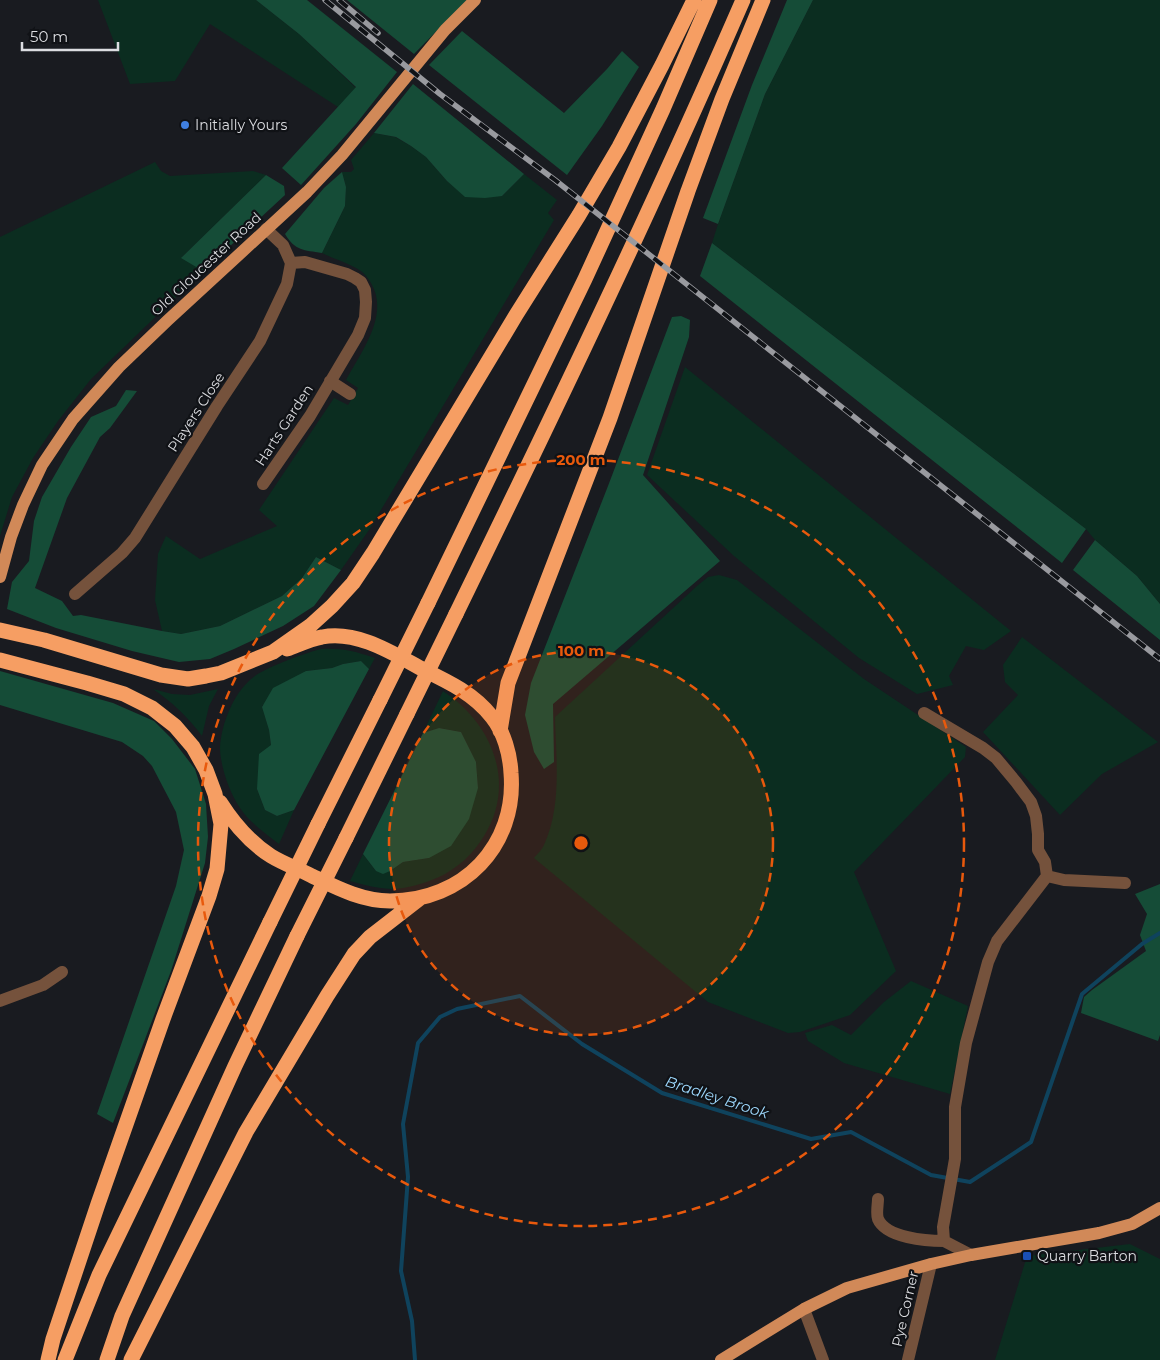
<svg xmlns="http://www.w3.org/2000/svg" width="1160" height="1360" viewBox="0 0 1160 1360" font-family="Montserrat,sans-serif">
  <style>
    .green { fill: #0b2d20 }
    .forest { fill: #154c37 }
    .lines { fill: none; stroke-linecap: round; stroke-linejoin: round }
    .stream { stroke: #0f435d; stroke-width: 4 }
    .minor { stroke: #75523c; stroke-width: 12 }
    .major { stroke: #d18958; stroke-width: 12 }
    .highway { stroke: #f69e63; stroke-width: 15 }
    .rail-casing { stroke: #999a9f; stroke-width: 5.5 }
    .rail { stroke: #101216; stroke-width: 4; stroke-dasharray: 11; stroke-linecap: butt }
    .highway-bridge { stroke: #f69e63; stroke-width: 15 }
    .ring { fill: none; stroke: #e8590c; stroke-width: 2.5; stroke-dasharray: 9 6 }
    .shop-dot { fill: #3f7fe0; stroke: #101216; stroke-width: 2 }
    .transit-dot { fill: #1a4fb4; stroke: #101216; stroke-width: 2 }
    .labels { text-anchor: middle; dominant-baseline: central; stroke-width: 4.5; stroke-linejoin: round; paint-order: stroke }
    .poi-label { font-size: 14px; fill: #dcdde1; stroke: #101216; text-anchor: start }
    .street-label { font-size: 14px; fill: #dcdde1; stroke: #101216 }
    .water-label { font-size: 15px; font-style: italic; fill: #9dd8fd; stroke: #101216 }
    .centre { fill: #e8590c; stroke: #101216; stroke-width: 2.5 }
    .ring-label { font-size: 15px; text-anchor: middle; font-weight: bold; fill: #e8590c; stroke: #101216; stroke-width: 4.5; stroke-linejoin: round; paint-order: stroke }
  </style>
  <rect width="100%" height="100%" fill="#191b20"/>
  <path class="green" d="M98 0H256L299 34 356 88 338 107 210 24 175 81 130 84Z
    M813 0H1160V604L1137 576 1095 540 1086 529 712 243 718 224 765 94Z
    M374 133 395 137 411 146 426 157 447 181 465 196H502L524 174 557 200 548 213 554 220 369 530 341 570 316 557 302 578 282 596 220 626 181 634 162 631 155 600 158 554 166 536 200 559 277 526 259 510 334 398 348 405 358 388 346 380C361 352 390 315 371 283 368 278 365 274 361 271 349 263 334 259 322 253L345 206 346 187 342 172H351L354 169 351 160Z
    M155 162 161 171 170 176 253 171 266 175 182 257 203 271 91 379 58 421 33 458 12 497 0 536V237Z
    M685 367 1011 631 984 650 966 646 949 676 953 685 917 694 859 658 734 556 647 475Z
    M719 575 737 580 864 679 966 747 965 757 854 872 896 971 850 1015 800 1032 788 1033 708 1002 534 858C537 854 542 850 544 845 562 806 556 759 555 717L697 586 708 577Z
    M1022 637 1158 742 1102 774 1060 815 983 732 1018 695 1005 682 1003 665Z
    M321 649C342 648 354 651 375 658L369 669 361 661 343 664 332 668 306 671 262 706 269 730 271 745 257 789 265 810 277 816 294 810 279 844C265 833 249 822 240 808 229 792 220 765 220 747 222 722 233 695 251 679 263 668 305 653 321 649Z
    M153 689 172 694 190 695 218 689 209 706 202 736C188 717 172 702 153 689Z
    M443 691C492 723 517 783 484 836 473 854 458 868 439 877 425 883 407 889 391 889 377 888 363 885 350 881L363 854 376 871H390L403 862 429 858 478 788 476 762 461 732 439 728 423 733Z
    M911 981 968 1006 950 1094 844 1063 808 1041 805 1033 832 1025 851 1035 884 1002Z
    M1130 1244 1160 1259V1360H995L1027 1256Z"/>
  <path class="forest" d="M256 0H307L397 72 356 124 301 185 282 168 356 87 299 34Z
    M347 0H467L414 54Z
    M787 0H813L765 94 718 224 703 218 752 85Z
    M462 31 564 113 607 69 622 51 639 67 602 126 567 175 429 65Z
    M413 84 524 174 502 196 485 198 465 197 447 181 426 157 411 146 396 137 374 133Z
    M342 172 346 187 345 206 322 253C304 250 295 251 285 234L324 188Z
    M266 175 284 186 285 195 203 271 181 258Z
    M712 243 1086 529 1062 563 700 276Z
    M681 316 690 320 689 337 643 475 720 561 553 704 554 762 544 769 534 752 525 715 531 683 608 486 672 317Z
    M126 390 137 391 110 428 100 437 67 498 35 588 62 601 73 616 81 615 162 631 181 634 220 626 282 596 302 578 316 557 341 570 314 606 283 626 234 649 210 659 179 662 132 651 56 628 7 609 12 582 29 561 34 521 42 497 71 447 91 417 116 406Z
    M1095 540 1137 576 1160 604V640L1073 570Z
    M361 661 369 669 294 810 277 816 265 810 257 789 259 754 271 745 269 730 262 707 273 688 306 671 332 668 343 664Z
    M0 671 113 703 154 721 172 739 195 769 206 804 208 837 205 863 171 971 113 1123 97 1114 176 886 184 850 176 812 152 766 143 756 122 742 0 705Z
    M439 728 461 732 476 762 478 788 469 819 451 846 429 858 403 862 390 871 383 874 376 871 363 854 423 733Z
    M1160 884V1035L1158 1041 1081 1013 1084 997 1092 990 1146 951 1140 935 1147 914 1135 894Z"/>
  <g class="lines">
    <path class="stream" d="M415 1360 412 1321 401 1271 408 1177 403 1124 418 1043 440 1017 457 1009 520 996 582 1044 662 1093 811 1139 851 1132 931 1175 970 1182 1031 1142 1082 994 1142 944 1160 933"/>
    <path class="minor" d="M330 381 350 394
      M263 484 310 416 358 335 365 318 366 302 365 290 361 282 355 278 347 274 305 262 291 263
      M75 594 122 553 135 538 217 406 260 341 287 284 291 263 283 245 266 229
      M924 713 983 748 996 758 1016 782 1031 802 1036 816 1038 834V850L1045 862 1047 876 1064 880 1125 883
      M0 1001 43 985 62 972
      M878 1199C878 1204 876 1214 878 1219 886 1238 927 1241 944 1241
      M971 1255 944 1241 943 1227 955 1159V1107L966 1043 988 962 997 941 1047 876
      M804 1309 823 1360
      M908 1360 931 1264"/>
    <path class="major" d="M0 577 11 537 23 505 42 465 73 419 119 367 168 320 307 192 342 155 445 30 475 0
      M721 1360 804 1309 847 1288 931 1264 971 1255 1099 1233 1132 1224 1160 1208"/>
    <path class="highway" d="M428 603 585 279 663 109 710 0
      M456 614C555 411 653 207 743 0
      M0 630 44 640 161 675 188 679 206 676 221 673 273 652 310 626 332 606 353 583 373 553 516 315 579 215 619 147 662 65 694 0
      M0 660 87 683 124 694 152 708 175 726 193 747 206 770 215 794 221 824 217 869 209 896 163 1019 98 1204 53 1339 48 1360
      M500 731 508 683 610 418 688 191 722 99 763 0
      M220 802C234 824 249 842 271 856 284 864 299 869 312 876 337 888 362 901 390 901 463 901 517 846 511 773 510 754 504 732 492 717 474 694 449 682 424 670 394 654 358 630 322 637 310 639 298 645 287 649
      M318 824 380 700
      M346 838 407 714
      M65 1360 99 1275 270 922
      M107 1360 122 1316 235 1066 297 936
      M131 1360 246 1132 327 996 354 954 370 937 419 899"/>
    <defs>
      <path id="rail" d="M325 0 440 94 555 180 1160 659
        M339 0 378 33"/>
    </defs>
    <use href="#rail" class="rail-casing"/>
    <use href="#rail" class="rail"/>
    <path class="highway-bridge" d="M380 700 428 603
      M407 714 456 614
      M270 922 318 824
      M297 936 346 838"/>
  </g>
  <circle cx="581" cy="843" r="192" fill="#e8590c" fill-opacity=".12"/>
  <g class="ring">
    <circle cx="581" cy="843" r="192"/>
    <circle cx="581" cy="843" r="383"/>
  </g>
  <circle class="shop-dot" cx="185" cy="125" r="5"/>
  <rect class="transit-dot" x="1022" y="1251" width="10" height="10" rx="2.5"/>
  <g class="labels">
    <g class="poi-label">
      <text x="195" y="125">Initially Yours</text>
      <text x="1037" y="1256">Quarry Barton</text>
    </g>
    <g class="street-label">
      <text transform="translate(206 264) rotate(-43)">Old Gloucester Road</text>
      <text transform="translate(196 412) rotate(-57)">Players Close</text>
      <text transform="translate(284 425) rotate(-57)">Harts Garden</text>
      <text transform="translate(905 1309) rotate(-77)">Pye Corner</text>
    </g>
    <g class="water-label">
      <text transform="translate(717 1097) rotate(18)">Bradley Brook</text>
    </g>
  </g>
  <circle cx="581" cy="843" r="8" class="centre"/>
  <g class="ring-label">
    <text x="581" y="465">200 m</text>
    <text x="581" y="656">100 m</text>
  </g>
  <path d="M22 42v8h96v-8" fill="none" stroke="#dcdde1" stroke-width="2.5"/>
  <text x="30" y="42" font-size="15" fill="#dcdde1" stroke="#101216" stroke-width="4" paint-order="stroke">50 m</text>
</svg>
